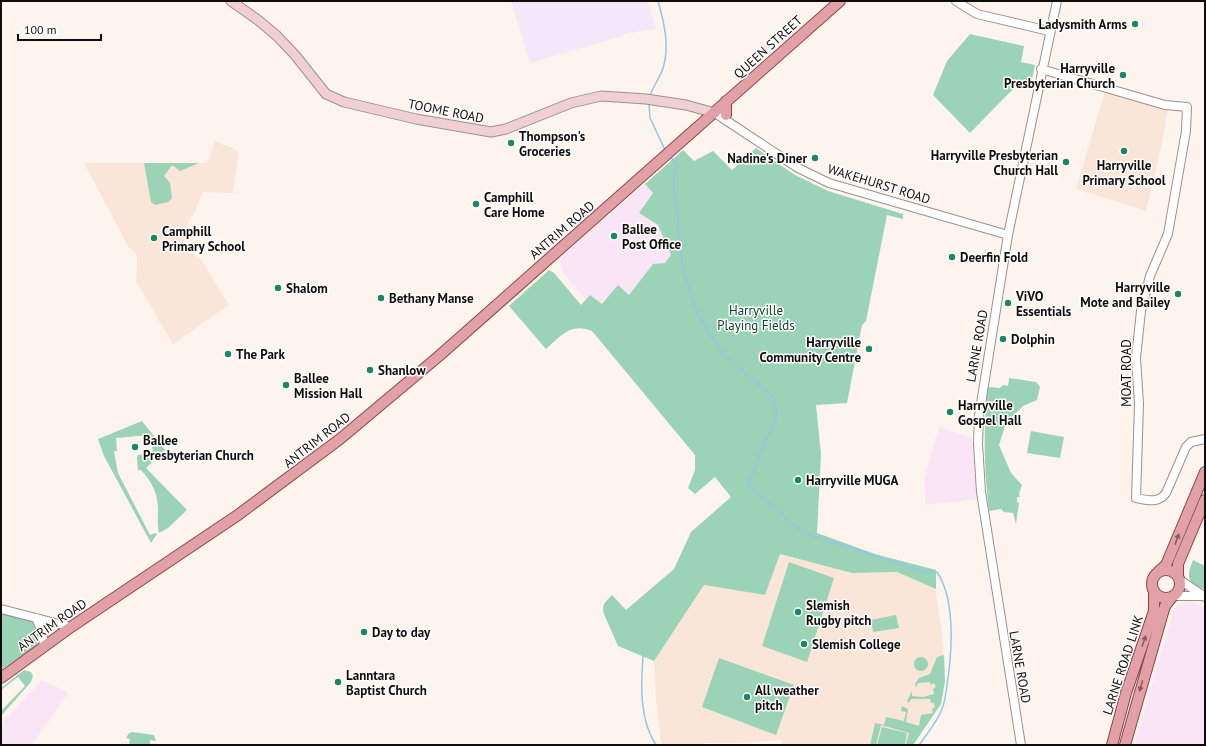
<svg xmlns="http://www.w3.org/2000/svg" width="1206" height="746" viewBox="0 0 1206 746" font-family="'PT Sans',sans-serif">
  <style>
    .commercial { fill: #f9e5f6 }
    .industrial { fill: #f5e7fa }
    .built { fill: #f9e6d9 }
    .green { fill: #9bd3b6 }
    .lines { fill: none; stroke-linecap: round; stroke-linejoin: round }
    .stream { stroke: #92c6ea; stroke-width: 1.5 }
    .tertiary-casing { stroke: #9c918a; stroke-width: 10 }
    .secondary-casing { stroke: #9c918a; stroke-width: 11 }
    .primary-casing { stroke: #8c454a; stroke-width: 12 }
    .tertiary { stroke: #fff; stroke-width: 8 }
    .secondary { stroke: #f0d0d3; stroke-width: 9 }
    .primary { stroke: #e2a1a7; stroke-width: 10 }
    .oneway { fill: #845e60 }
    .poi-dot { fill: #1b8764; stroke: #fff; stroke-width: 1.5 }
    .labels { text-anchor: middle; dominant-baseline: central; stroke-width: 3; stroke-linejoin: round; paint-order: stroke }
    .poi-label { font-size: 13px; font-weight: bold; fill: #100c0a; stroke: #fff; text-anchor: start }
    .street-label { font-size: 13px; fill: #100c0a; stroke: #fff }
    .park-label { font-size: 13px; fill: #10412d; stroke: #fff }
  </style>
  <rect width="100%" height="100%" fill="#fef4ee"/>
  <path class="commercial" d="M645 184 653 193 639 213 658 225 671 255 665 263 653 264 607 324 563 273 560 262 561 258 583 238Z
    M939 427 972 438 977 499 926 505 924 478Z
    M1189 601 1205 607V745H1134L1174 609 1177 606Z
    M42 680 68 693 32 745H1V724Z"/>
  <path class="industrial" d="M511 1H648L656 29 623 34V36L530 63Z"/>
  <path class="built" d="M1105 91 1168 110 1159 157 1146 211 1076 189Z
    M215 141 239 151 233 193 203 192 195 212 188 222 184 243 188 252 202 261 229 305 173 344 136 281 137 255 128 246 84 163H204L208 161Z
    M780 554 852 573 897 572 935 588 942 632 945 681 941 704 913 745H783L782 740 735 743H705L701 745H665L661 743 656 701 654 661 704 585 765 595Z"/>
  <path class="green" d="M970 34 1024 46 1021 62 1035 65 1030 89 1015 87 970 133 933 95 947 61Z
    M756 148 795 175 828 191 903 214V219L887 215 866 321 862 325 847 403 816 405 821 454 817 533 875 554 936 570V589L897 572 852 573 780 554 765 595 704 585 654 661 618 646 604 614C601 605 606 601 612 595L626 610 674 569 691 532 731 497 715 477 695 494 688 488 695 470V455L592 331C570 322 561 336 546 349L509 306 549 270 554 273 581 305 590 295 602 304 618 285 629 295 653 264 665 263 671 255 658 225 639 213 653 193 645 184 683 150 694 161 713 151 732 170Z
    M144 163H199L180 171 172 165 164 176 170 183 172 198 168 202 155 205 151 202Z
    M1009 378 1036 382 1040 387 1037 400 1023 406 1006 423 999 445 1011 473 1022 485 1019 494 1020 497H1017V502L1019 503 1016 524 1013 513 1004 512 1001 509 989 511C984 466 983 432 988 387L1000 388 1003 385 1008 386Z
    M142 421 165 450 146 468 187 510 168 528 159 533C157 525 158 521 158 514 159 496 153 483 141 470H138L137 458 138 455 153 453 151 435 116 438 117 451H114L118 473 150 535 155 533 157 534 151 543 104 456 98 439Z
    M1031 431 1064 437 1060 458 1027 453Z
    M1193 560 1205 566V590C1187 582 1186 578 1193 560Z
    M789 562 834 578 807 662 762 646Z
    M1 613 32 621 37 626 40 638 36 646 1 670Z
    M896 615 899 628 873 632 871 620Z
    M944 655 945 681 941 704 913 745H906L909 733 881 725 876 745H870L875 723 884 725 886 717 904 721 906 712 901 711 902 706 908 709 906 722 919 726 921 715 933 713 932 709 935 707 934 703H931L930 699H911L909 703 907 701 912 691V696L923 697 934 694 933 689 936 687 934 683 931 685 930 682 918 683 916 687 915 684 919 678 930 674 937 657Z
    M914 664a7 7 0 1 1 14 0a7 7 0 1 1-14 0Z
    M719 658 794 685 776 735 702 707Z
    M24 670 31 672 33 676 31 682 1 716V711L25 686 18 677 1 690V688Z
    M882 727 907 733 905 745H877Z
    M132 732 154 735 156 741 150 740V745H129L130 739 126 738 129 733Z"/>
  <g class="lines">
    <path class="stream" d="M650 96C653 86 660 78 663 68 670 46 664 22 658 1
      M649 104 650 118 665 150
      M670 156 676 163 674 184 682 265 698 315 722 353 771 395 777 411 775 421 760 453 748 485 804 533 925 572H937C956 600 952 653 947 685 946 693 945 702 942 709 937 722 927 734 919 745
      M643 656C641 685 639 719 656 745"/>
    <defs>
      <path id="tertiary" d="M956 1 977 14 1049 31
        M1041 69 1165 105 1187 107 1186 131 1168 234 1150 276 1141 311 1136 358 1139 404 1136 498C1147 500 1158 504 1166 493L1186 447 1191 442 1205 439
        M715 113 798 168 829 183 1008 235
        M1180 580 1205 597
        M1175 596H1202
        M1 609 71 627
        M36 618 42 631 44 646
        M1021 745 981 492 978 444 979 416 1008 235 1057 1"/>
      <path id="secondary" d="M231 1 258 20 277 36 295 55 326 94 344 102 416 119 491 132 506 129 571 103 601 96 646 99 686 105 715 113"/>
      <path id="primary" d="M726 101V115
        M1152 584a14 14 0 1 1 28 0a14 14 0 1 1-28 0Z
        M1158 572 1166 565 1205 472
        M1178 576V564L1205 500
        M1 678 71 627 238 515 340 439 439 356 840 1
        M1112 745 1126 693 1154 611V592
        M1125 745 1162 616 1165 606 1172 597"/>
    </defs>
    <use href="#tertiary" class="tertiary-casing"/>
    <use href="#secondary" class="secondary-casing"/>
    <use href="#primary" class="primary-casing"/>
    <use href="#tertiary" class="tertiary"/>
    <use href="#secondary" class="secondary"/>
    <use href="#primary" class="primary"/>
  </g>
  <defs><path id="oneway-solid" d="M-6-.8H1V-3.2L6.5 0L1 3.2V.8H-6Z"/></defs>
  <g class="oneway">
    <use href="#oneway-solid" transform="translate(1177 539) rotate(-70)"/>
    <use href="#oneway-solid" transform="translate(1144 641) rotate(-71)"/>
    <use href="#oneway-solid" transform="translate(1141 686) rotate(106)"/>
  </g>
  <g class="poi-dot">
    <circle cx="1135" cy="24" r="4"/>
    <circle cx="1123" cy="75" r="4"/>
    <circle cx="511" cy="143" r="4"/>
    <circle cx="1124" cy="151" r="4"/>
    <circle cx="815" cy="158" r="4"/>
    <circle cx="1066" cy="162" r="4"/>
    <circle cx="476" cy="204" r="4"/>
    <circle cx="614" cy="236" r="4"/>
    <circle cx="154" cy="238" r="4"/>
    <circle cx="952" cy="257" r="4"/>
    <circle cx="278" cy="288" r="4"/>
    <circle cx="1178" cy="294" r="4"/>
    <circle cx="381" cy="298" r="4"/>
    <circle cx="1008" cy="303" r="4"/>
    <circle cx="1003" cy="339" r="4"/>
    <circle cx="869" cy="349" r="4"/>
    <circle cx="228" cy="354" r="4"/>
    <circle cx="370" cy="370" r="4"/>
    <circle cx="286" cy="385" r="4"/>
    <circle cx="950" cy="412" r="4"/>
    <circle cx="135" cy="447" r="4"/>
    <circle cx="798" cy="480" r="4"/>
    <circle cx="798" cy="612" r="4"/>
    <circle cx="364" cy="632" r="4"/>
    <circle cx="804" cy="644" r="4"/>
    <circle cx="338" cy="682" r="4"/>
    <circle cx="747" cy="697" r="4"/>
  </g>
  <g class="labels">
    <g class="poi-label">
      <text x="1127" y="24" text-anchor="end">Ladysmith Arms</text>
      <text x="1115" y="68" text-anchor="end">Harryville<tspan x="1115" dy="15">Presbyterian Church</tspan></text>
      <text x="519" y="136">Thompson's<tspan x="519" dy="15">Groceries</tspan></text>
      <text x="1058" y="155" text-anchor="end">Harryville Presbyterian<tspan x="1058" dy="15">Church Hall</tspan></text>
      <text x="807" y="158" text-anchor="end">Nadine's Diner</text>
      <text x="1124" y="165" text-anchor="middle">Harryville<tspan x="1124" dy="15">Primary School</tspan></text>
      <text x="484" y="197">Camphill<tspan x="484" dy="15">Care Home</tspan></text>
      <text x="622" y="229">Ballee<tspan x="622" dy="15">Post Office</tspan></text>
      <text x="162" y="231">Camphill<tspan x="162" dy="15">Primary School</tspan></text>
      <text x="960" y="257">Deerfin Fold</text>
      <text x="1170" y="287" text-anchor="end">Harryville<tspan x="1170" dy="15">Mote and Bailey</tspan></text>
      <text x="286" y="288">Shalom</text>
      <text x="1016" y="296">ViVO<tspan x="1016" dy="15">Essentials</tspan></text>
      <text x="389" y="298">Bethany Manse</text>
      <text x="1011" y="339">Dolphin</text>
      <text x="861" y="342" text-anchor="end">Harryville<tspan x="861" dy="15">Community Centre</tspan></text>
      <text x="236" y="354">The Park</text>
      <text x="378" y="370">Shanlow</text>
      <text x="294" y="378">Ballee<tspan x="294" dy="15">Mission Hall</tspan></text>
      <text x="958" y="405">Harryville<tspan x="958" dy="15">Gospel Hall</tspan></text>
      <text x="143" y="440">Ballee<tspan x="143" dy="15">Presbyterian Church</tspan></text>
      <text x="806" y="480">Harryville MUGA</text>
      <text x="806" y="605">Slemish<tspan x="806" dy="15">Rugby pitch</tspan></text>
      <text x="372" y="632">Day to day</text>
      <text x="812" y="644">Slemish College</text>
      <text x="346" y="675">Lanntara<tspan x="346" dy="15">Baptist Church</tspan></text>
      <text x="755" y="690">All weather<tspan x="755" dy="15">pitch</tspan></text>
    </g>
    <g class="street-label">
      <text transform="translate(768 47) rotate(-42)">QUEEN STREET</text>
      <text transform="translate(446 111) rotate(11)">TOOME ROAD</text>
      <text transform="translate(879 184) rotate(17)">WAKEHURST ROAD</text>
      <text transform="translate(562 230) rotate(-41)">ANTRIM ROAD</text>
      <text transform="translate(977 346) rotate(-80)">LARNE ROAD</text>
      <text transform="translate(1126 373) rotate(-90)">MOAT ROAD</text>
      <text transform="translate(317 440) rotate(-38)">ANTRIM ROAD</text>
      <text transform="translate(52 625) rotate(-35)">ANTRIM ROAD</text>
      <text transform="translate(1123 665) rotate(-72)">LARNE ROAD LINK</text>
      <text transform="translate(1020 667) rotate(80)">LARNE ROAD</text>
    </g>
    <g class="park-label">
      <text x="756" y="310">Harryville<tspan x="756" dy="15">Playing Fields</tspan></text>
    </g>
  </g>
  <rect width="1206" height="746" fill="none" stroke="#100c0a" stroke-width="4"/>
  <path d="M18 34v6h83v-6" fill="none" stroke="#100c0a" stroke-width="2"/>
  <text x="24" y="34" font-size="12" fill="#100c0a" stroke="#ffffff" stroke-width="3" paint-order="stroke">100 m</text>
</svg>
